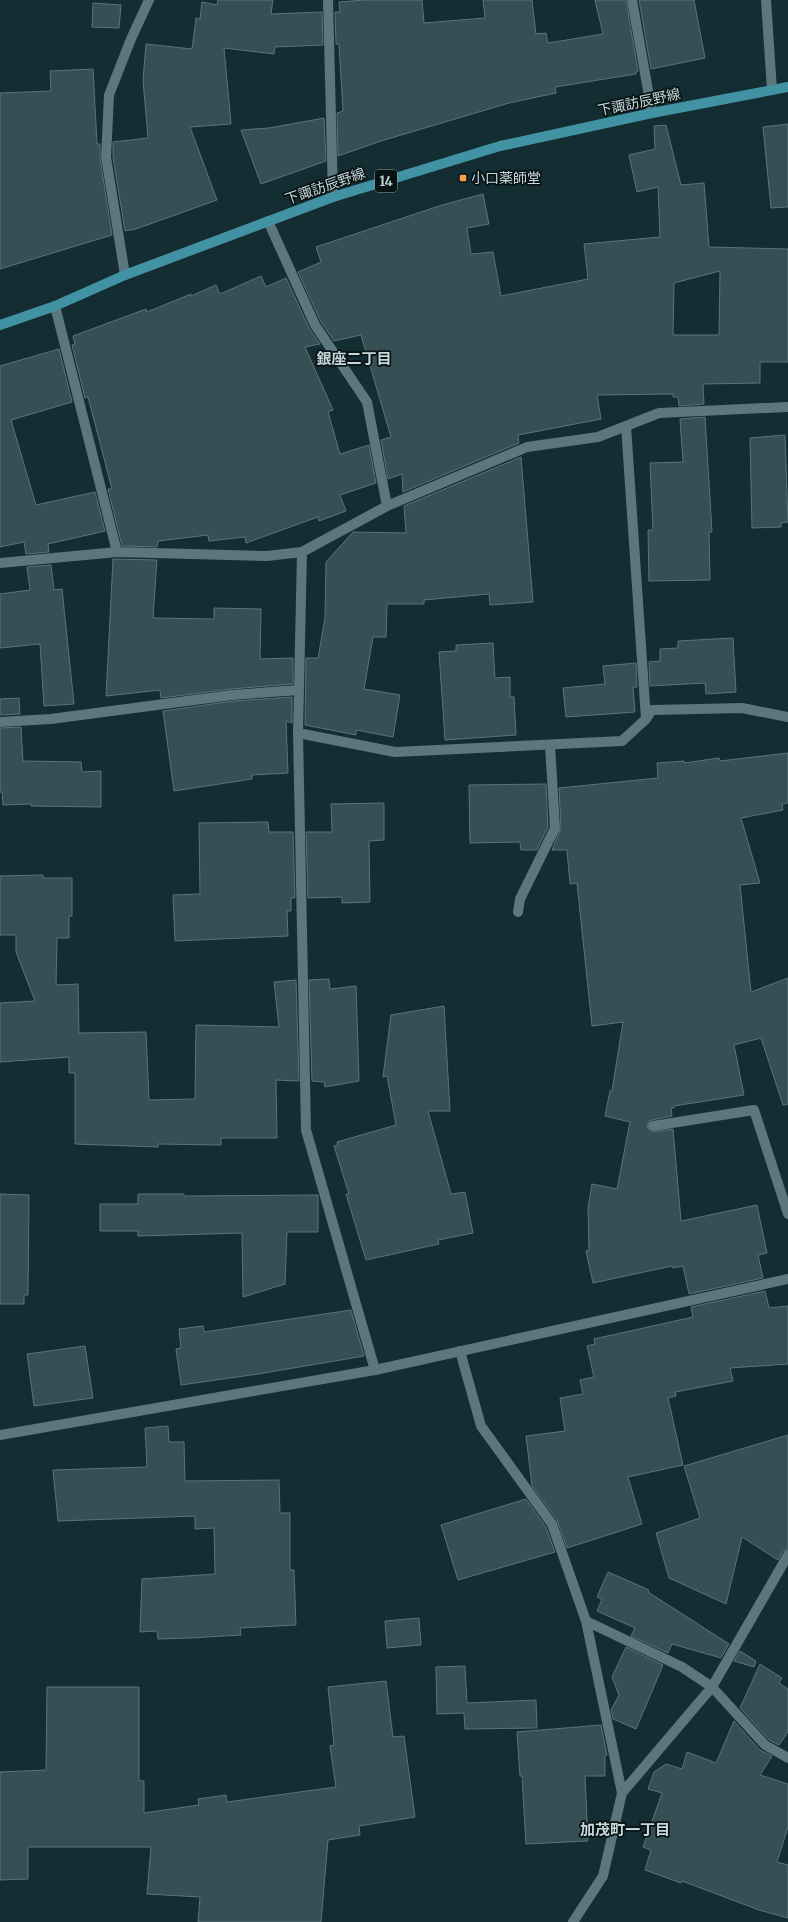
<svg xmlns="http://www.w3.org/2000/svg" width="788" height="1922" viewBox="0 0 788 1922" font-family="Merriweather,'Noto Sans JP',serif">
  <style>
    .building { fill: #354f55; stroke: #59747a; fill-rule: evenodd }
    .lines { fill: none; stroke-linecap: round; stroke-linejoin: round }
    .lane { stroke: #5b767c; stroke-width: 10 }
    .street { stroke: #5b767c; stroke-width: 10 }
    .primary { stroke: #4192a2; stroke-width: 10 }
    .poi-dot { fill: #f8a14a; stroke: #081315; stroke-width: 1.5 }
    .labels { text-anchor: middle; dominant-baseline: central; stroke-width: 3.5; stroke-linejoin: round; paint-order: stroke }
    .shield { fill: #081315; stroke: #8e9c9f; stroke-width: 1 }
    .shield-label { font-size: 13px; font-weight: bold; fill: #c8d7da }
    .street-label { font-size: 14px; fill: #c8d7da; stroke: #081315 }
    .poi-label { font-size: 14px; fill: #c8d7da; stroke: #081315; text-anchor: start }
    .neighbourhood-label { font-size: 15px; font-weight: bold; fill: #c8d7da; stroke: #081315 }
  </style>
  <rect width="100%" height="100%" fill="#132d32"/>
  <path class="building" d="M218 0H273L271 14 322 12 323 45 275 47 274 54 224 48 231 124 190 127 217 200 136 229 125 231 113 157V142L148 138 143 80 146 44 192 49 196 18 200 19 202 2 217 5Z
    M364 0H422L424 23 485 18 483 0H532L536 34 546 33 548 43 603 34 595 0H626L638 71 636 72V74L555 87 556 93 509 103 381 141 338 156 337 113 343 111 339 44H336L335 12H340L339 2Z
    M639 0H694L705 58 651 69Z
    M93 3 121 5 119 28 92 27Z
    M93 69 97 144H100V158L112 235 0 269V93L51 91 50 71Z
    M324 118 326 161 261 184 241 130 269 128Z
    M788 124V207L771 208 763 127Z
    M666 125 681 185 704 183 709 247 788 249V362H760V383L703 384 704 404 679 406 678 397H673V394L597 395 601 419 518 435 519 443 403 492 402 474 388 479 381 440 391 437 361 335 334 341 321 322 298 272 321 262 316 247 442 205 483 194 489 224 467 228 471 254 493 252 501 296 588 279 584 244 660 237 658 187 637 192 629 155 655 149 654 126ZM720 271 719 335H673L674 283Z
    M261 276 266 287 286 278 309 328 320 344 305 347 333 410 328 412 340 454 369 445 376 483 340 495 346 511 319 521 318 517 246 543 245 537 209 541 208 535 158 541 157 547 122 546 108 489H112L88 397 85 398 72 345 75 344 73 336 146 309 147 312 191 294V296L216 285 220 294Z
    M59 349 72 402 11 420 36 505 95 492 105 531 48 544 49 552 26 554 24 542 0 547V366Z
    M705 417 712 532H709L710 580 649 581 648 530H653L650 463 683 462 680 419Z
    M785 435 788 522 781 523V527L752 528 750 438Z
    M521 457 533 602 490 605 489 594 424 600V604H387L386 637H373L364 689 400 695 393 737 356 730V735L305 725 306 658H318L325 618 326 562 353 532 406 533 404 506Z
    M113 559 157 560 153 618 214 619V608L261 609 260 659 293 658V684L231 689 161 698 160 690 106 696Z
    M51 565 54 590 62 589 74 704 44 706 40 644 0 648V594L30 590 27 567Z
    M733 638 736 692 706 694 705 683 650 686 649 662 660 661V649L678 648V641Z
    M493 643 495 678 510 677V697H514L516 735 445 740 439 652 456 651V645Z
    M636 663 637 687H633L635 712 566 717 563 688 605 684 603 666Z
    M292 697V723L286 721 288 773 252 775V779L174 791 163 711 233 701Z
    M19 698 20 714 0 715V699Z
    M21 727 23 761 81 762 82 772 101 771V807L31 806V804L3 805 2 792H0V728Z
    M788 753V803L782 804 783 810 741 818 760 883 740 885 751 992 788 978V1104L783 1105 761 1038 734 1045 744 1095 674 1106V1108H671L672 1116 652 1120 649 1121 647 1127 651 1132 673 1129 681 1221 757 1205 767 1253 758 1255 763 1278 689 1294 683 1266 673 1268 672 1266 593 1283 586 1251 589 1250 588 1208 592 1184 617 1189 630 1122 605 1116 610 1091H612L623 1022 592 1026 577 883 570 884 567 850H552L561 828 559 788 658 778 657 763 684 761V763L719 758 720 761Z
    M546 784 548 827 537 850H521L520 842 470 843 469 785Z
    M384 803V840L369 841 370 902 342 903V897L308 898 306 832H332L331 804Z
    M268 822 269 832H293L295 898H291V911H287L288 936 175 941 173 895 200 894 199 823Z
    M43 875V878H72V916H69V938H57L56 985 78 984 79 1033 146 1032 149 1100 195 1099 196 1025 279 1027 274 982 296 980 299 1081 276 1080 277 1138H221V1145L158 1144V1147L75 1144V1073H69V1057L0 1062V1003L35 1001 16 952V935H0V876Z
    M329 979 330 989 356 986 359 1081 325 1087 324 1082 312 1081 309 980Z
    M444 1006 450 1111H428L451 1194 465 1192 473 1233 438 1240 439 1244 366 1260 346 1194H349L334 1146 338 1145 337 1142 396 1125 387 1076 383 1077 391 1015Z
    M0 1194 29 1195 28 1295H24V1304H0Z
    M138 1194H184V1196L318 1195V1232H287L285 1284 243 1297 242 1233 138 1236V1231H100V1204H138Z
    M765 1291 769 1308 788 1306V1364L730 1368 733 1381 675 1392 676 1396 668 1398 683 1465 628 1477 642 1524 567 1548 557 1520 532 1486 526 1436 565 1431 560 1398 583 1394 580 1380 594 1377 587 1346 595 1344 594 1339 693 1317 691 1307Z
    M351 1310 364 1356 258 1374 181 1385 176 1349 181 1348 179 1329 203 1326 204 1332Z
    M85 1346 93 1398 34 1406 27 1354Z
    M168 1426 169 1442H184L185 1481 279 1480 280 1513H290V1570H294L296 1625 240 1628 241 1635 190 1638 158 1639 157 1631 140 1632 142 1579 215 1574 214 1528 195 1529V1516L58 1521 53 1470 147 1467 145 1428Z
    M788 1435V1549L783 1551 778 1560 742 1537 726 1604 669 1578 656 1533 700 1518 684 1466Z
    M526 1499 546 1527 555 1552 458 1580 441 1525Z
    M608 1572 649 1590 648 1592 729 1644 721 1658 672 1644 668 1653 631 1636 635 1628 597 1611 602 1599 597 1597Z
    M419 1618 421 1645 387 1648 385 1621Z
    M626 1647 663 1665 636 1729 613 1719 611 1710 619 1695 612 1677Z
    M740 1651 756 1661 754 1667 734 1661Z
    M760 1664 782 1678 779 1683 788 1689V1732L779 1745 769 1740 740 1708Z
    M465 1666 467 1703 536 1700 537 1728 465 1729 464 1713 437 1714 436 1667Z
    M386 1681 393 1737 404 1736 415 1817 359 1826 360 1835 328 1840 321 1922H198L200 1897 147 1894 151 1847H28V1879L0 1880V1772L46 1770 47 1687H139V1781H144V1813L199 1805 198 1799 226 1795 227 1802 336 1787 330 1746 334 1745 328 1687Z
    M734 1721 760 1750 772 1756 760 1775 788 1784V1827L777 1862 788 1865V1918L759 1910 682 1881 681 1883 645 1870 651 1850 643 1847 662 1793 648 1789 654 1772 666 1764 682 1769 687 1752 716 1763Z
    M601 1725 607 1755 605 1756V1776H585L588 1841 526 1844 522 1776H520L517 1732Z"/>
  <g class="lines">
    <path class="lane" d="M632 0 652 113
      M626 426 646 719
      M0 722 51 719 232 695 299 690
      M298 733 395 752 622 741 646 719 652 710 742 708 788 717
      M518 912 520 899 555 828 550 745
      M460 1351 481 1426 552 1524 586 1621 682 1667 712 1687 765 1745 788 1758
      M586 1621 622 1793
      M573 1922 603 1876 622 1793 712 1687 788 1555"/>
    <path class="street" d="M328 0 333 197
      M766 0 772 90
      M268 221 315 325 367 402 387 506
      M125 275 106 157 109 95 131 39 149 0
      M55 306 117 552
      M302 552 298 733 306 1130 375 1370
      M0 563 117 552 267 556 302 552 387 506 527 447 598 437 659 413 788 407
      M653 1126 754 1110 788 1214
      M0 1435 375 1370 788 1279"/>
    <path class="primary" d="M0 325 55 306 125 275 333 197 500 146 652 113 788 87"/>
  </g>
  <rect class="poi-dot" x="459" y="174" width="8" height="8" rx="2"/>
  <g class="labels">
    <rect class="shield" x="375" y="170" width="22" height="22" rx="3"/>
    <g class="shield-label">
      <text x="386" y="181">14</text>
    </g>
    <g class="street-label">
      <text transform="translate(639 102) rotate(-12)">下諏訪辰野線</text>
      <text transform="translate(325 186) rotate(-19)">下諏訪辰野線</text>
    </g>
    <g class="poi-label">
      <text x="471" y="178">小口薬師堂</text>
    </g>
    <g class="neighbourhood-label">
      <text x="354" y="358">銀座二丁目</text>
      <text x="625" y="1829">加茂町一丁目</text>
    </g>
  </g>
</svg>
